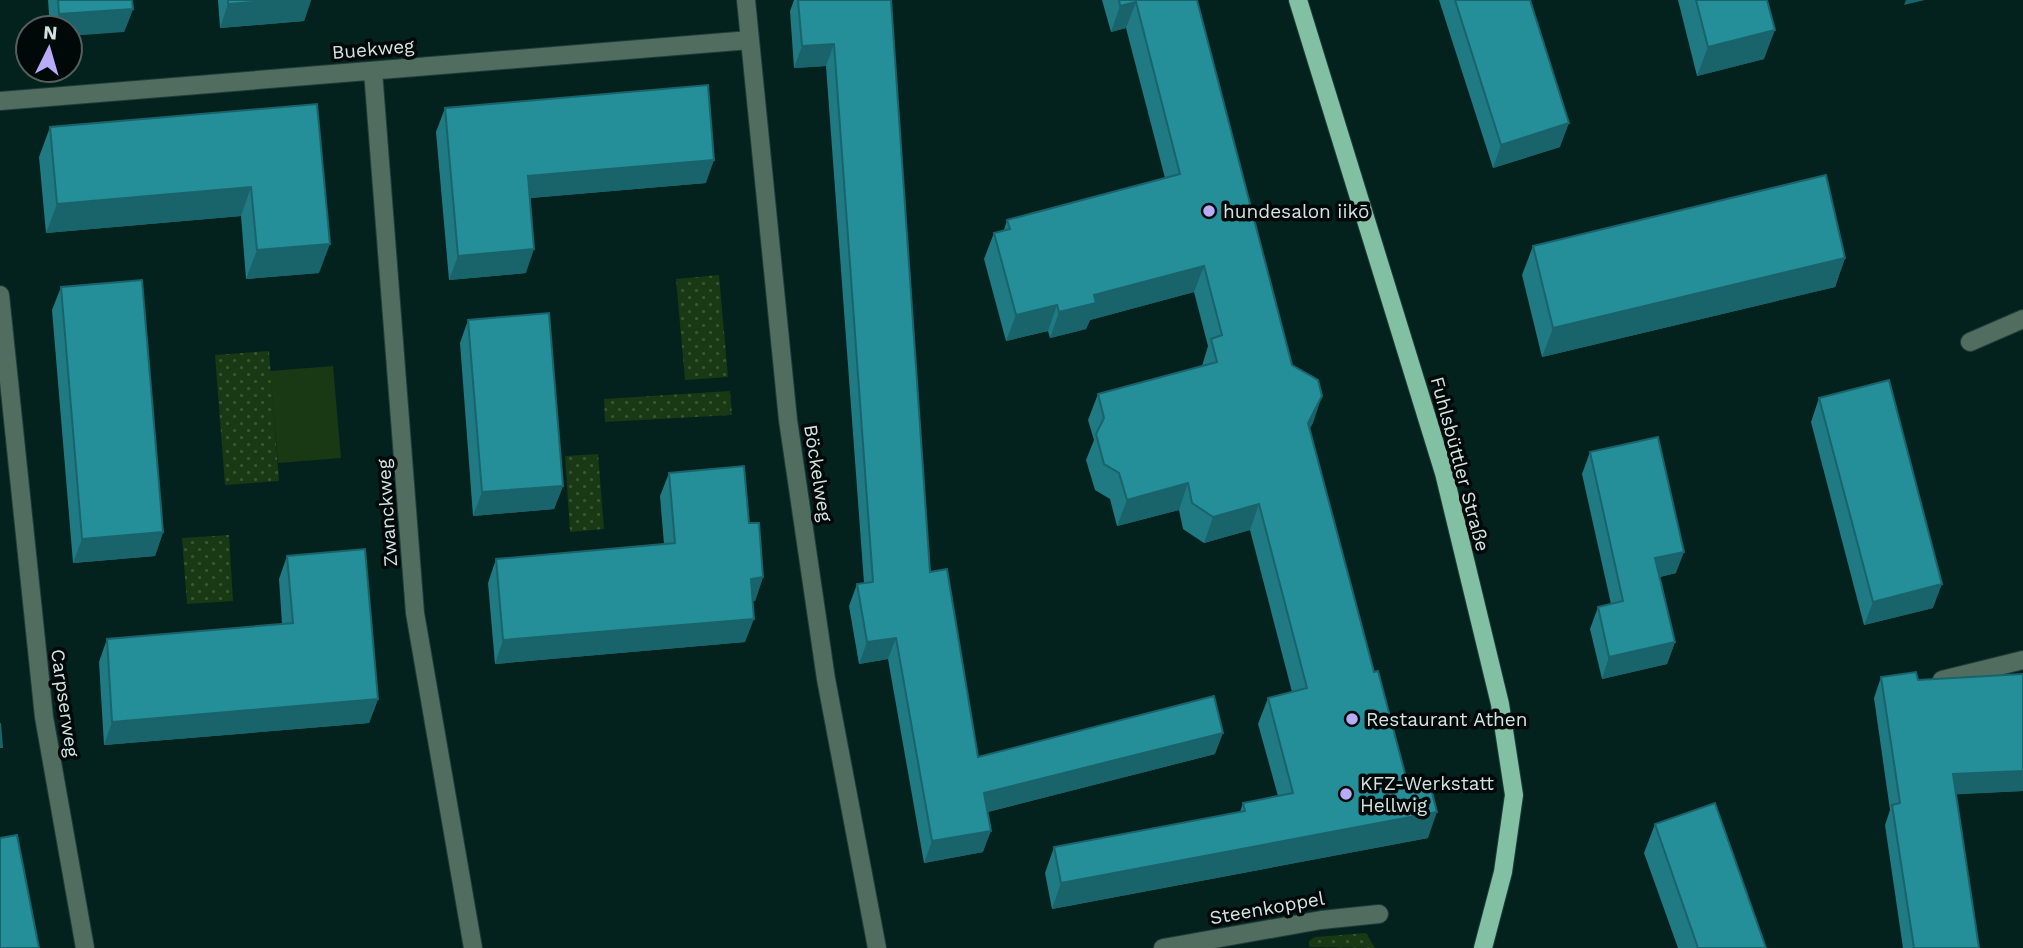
<svg xmlns="http://www.w3.org/2000/svg" width="2023" height="948" viewBox="0 0 2023 948" font-family="'Work Sans',sans-serif">
  <style>
    .grass { fill: url(#grass-dots) }
    .garden { fill: #183913 }
    .lines { fill: none; stroke-linecap: round; stroke-linejoin: round }
    .minor-casing { stroke: #203d39; stroke-width: 20 }
    .major-casing { stroke: #203d39; stroke-width: 20 }
    .minor { stroke: #506d5f; stroke-width: 18 }
    .major { stroke: #81c0a2; stroke-width: 18 }
    .wall { fill: #1f7a84 }
    .shaded-wall { fill: #19636b }
    .building { fill: #248e99; stroke: #19636b; stroke-width: 2 }
    .poi-dot { fill: #b8abf7; stroke: #010908; stroke-width: 2.5 }
    .labels { text-anchor: middle; dominant-baseline: central; stroke-width: 7; stroke-linejoin: round; paint-order: stroke }
    .street-label { font-size: 19px; fill: #d2e3e0; stroke: #010908 }
    .poi-label { font-size: 19px; fill: #d2e3e0; stroke: #010908; text-anchor: start }
  </style>
  <defs>
    <pattern id="grass-dots" width="8" height="8" patternUnits="userSpaceOnUse" patternTransform="scale(1.75)"><rect width="8" height="8" fill="#183913"/><path d="M2 2h.1M6 6h.1" fill="none" stroke="#395635" stroke-width="1.8" stroke-linecap="round"/></pattern>
  </defs>
  <rect width="100%" height="100%" fill="#03221e"/>
  <path class="grass" d="M719 275 728 377 685 380 676 279Z
    M269 351 279 481 225 485 215 355Z
    M730 391 732 415 605 422 604 399Z
    M598 454 604 529 570 532 565 456Z
    M229 535 233 601 187 604 182 538Z
    M1366 933 1375 948 1309 947V941L1315 937Z"/>
  <path class="garden" d="M333 366 341 458 278 463 270 371Z"/>
  <g class="lines">
    <defs>
      <path id="minor" d="M746 0 788 420 826 679 877 948
        M373 71 415 613 473 948
        M0 101 750 40
        M0 295 44 717 85 948
        M1970 342 2023 319
        M1942 680 2023 660
        M1163 948 1321 920 1379 914"/>
      <path id="major" d="M1298 0 1444 473 1500 704 1514 795 1503 872 1483 948"/>
    </defs>
    <use href="#minor" class="minor-casing"/>
    <use href="#major" class="major-casing"/>
    <use href="#minor" class="minor"/>
    <use href="#major" class="major"/>
  </g>
  <path class="wall" d="M48 0H132L133 9 124 32 70 28H50Z
    M218 0H311L304 21 220 28Z
    M794 0H891L930 572 978 757 1215 754 988 812 983 852 924 863 888 659 859 664 849 606 857 584 864 583 826 66 794 68 790 11Z
    M1102 0H1197L1292 365 1313 423 1309 429 1374 672 1408 785 1428 838 1052 909 1045 873 1054 847 1240 812 1243 803 1278 796 1258 724 1268 698 1292 692 1250 530 1204 543 1183 529 1179 510 1117 526 1110 499 1095 490 1086 460 1094 440 1088 420 1098 394 1202 366 1208 346 1194 292 1090 320 1086 329 1050 338 1048 331 1006 341 984 259 994 233 1004 230 1007 220 1165 178 1126 28 1111 32Z
    M1439 0H1530L1560 147 1493 168Z
    M1678 0H1767L1764 59 1697 76Z
    M317 104 319 273 246 279 241 216 46 233 39 157 50 127Z
    M445 108 706 183 530 198 526 273 449 280 436 132Z
    M1533 246 1845 258 1835 287 1542 357 1522 275Z
    M61 287 163 532 155 556 73 563 52 310Z
    M468 320 563 486 554 509 473 516 460 343Z
    M1819 398 1933 608 1864 625 1811 422Z
    M1590 452 1676 573 1660 577 1675 642 1667 664 1602 679 1590 629 1598 607 1611 604 1582 474Z
    M669 473 749 523 763 577 755 601H752L745 642 495 664 488 583 496 559 664 544 660 496Z
    M287 556 378 699 369 723 104 745 99 662 107 639 282 624 279 579Z
    M1881 677 1918 680 2023 791 1956 794 1979 948H1903L1885 825 1890 810 1874 698Z
    M1655 824 1766 948H1678L1644 853Z"/>
  <path class="shaded-wall" d="M278 0H311L304 21 220 28 228 4Z
    M1906 0H1925L1904 5Z
    M1136 2 1126 28 1111 32 1120 6Z
    M133 9 124 32 70 36V28H54L59 14Z
    M1775 30 1764 59 1697 76 1708 47Z
    M834 44 826 66 794 68 802 46Z
    M1569 123 1560 147 1493 168 1501 145Z
    M714 160 706 183 519 199 528 176Z
    M251 187 241 216 46 233 57 204Z
    M330 244 319 273 246 279 257 250Z
    M534 249 526 273 449 280 458 256Z
    M1845 258 1835 287 1542 357 1553 328Z
    M1204 266 1194 292 1090 320 1086 329 1050 338 1059 312 1094 295Z
    M1057 305 1048 331 1006 341 1016 315Z
    M1322 396 1313 423 1298 449 1308 423Z
    M1188 483 1179 510 1117 526 1127 500Z
    M563 486 554 509 473 516 482 492Z
    M1259 504 1250 530 1204 543 1213 517Z
    M163 532 155 556 73 563 82 539Z
    M1684 552 1676 573 1647 580 1655 558Z
    M763 577 755 601 742 602 751 579Z
    M1942 584 1933 608 1864 625 1873 602Z
    M754 619 745 642 495 664 503 640Z
    M896 638 888 659 859 664 867 642Z
    M1675 642 1667 664 1602 679 1609 657Z
    M378 699 369 723 104 745 112 722Z
    M1223 733 1215 754 976 815 984 793Z
    M2023 771V791L1945 795 1953 774Z
    M1437 812 1428 838 1052 909 1061 883Z
    M991 831 983 852 924 863 932 841Z"/>
  <path class="building" d="M58 0H132L133 9 59 14Z
    M228 0H278L228 4Z
    M798 0H891L930 572 947 569 978 757 1214 696 1223 733 984 793 991 831 932 841 896 638 867 642 857 584 873 582 834 44 802 46Z
    M1119 0H1197L1292 365 1318 380 1322 396 1308 423 1374 672 1378 671 1408 785 1429 781 1437 812 1061 883 1054 847 1245 811 1243 803 1293 793 1268 698 1307 688 1259 504 1213 517 1192 503 1188 483 1127 500 1119 473 1104 464 1096 434 1104 418 1098 394 1217 362 1211 339 1222 335 1204 266 1094 295 1096 303 1059 312 1057 305 1016 315 994 233 1010 229 1007 220 1180 174 1136 2 1120 6Z
    M1455 0H1530L1569 123 1501 145Z
    M1696 0H1767L1775 30 1708 47Z
    M708 85 714 160 528 176 534 249 458 256 445 108Z
    M317 104 330 244 257 250 251 187 57 204 50 127Z
    M1826 175 1845 258 1553 328 1533 246Z
    M142 280 163 532 82 539 61 287Z
    M549 313 563 486 482 492 468 320Z
    M1889 380 1942 584 1873 602 1819 398Z
    M1658 437 1684 552 1655 558 1675 642 1609 657 1598 607 1623 601 1590 452Z
    M744 466 749 523H759L763 577 751 579 754 619 503 640 496 559 675 543 669 473Z
    M365 549 378 699 112 722 107 639 293 623 287 556Z
    M1916 672 1918 680 2023 674V771L1953 774 1979 948H1914L1892 805 1900 803 1881 677Z
    M0 723 2 747H0Z
    M1715 803 1766 948H1698L1655 824Z
    M17 835 39 948H0V838Z"/>
  <g class="poi-dot">
    <circle cx="1209" cy="211" r="7"/>
    <circle cx="1352" cy="719" r="7"/>
    <circle cx="1346" cy="794" r="7"/>
  </g>
  <g class="labels">
    <g class="street-label">
      <text transform="translate(373 49) rotate(-5)">Buekweg</text>
      <text transform="translate(1460 464) rotate(75)">Fuhlsbüttler Straße</text>
      <text transform="translate(818 473) rotate(81)">Böckelweg</text>
      <text transform="translate(387 513) rotate(-94)">Zwanckweg</text>
      <text transform="translate(65 703) rotate(82)">Carpserweg</text>
      <text transform="translate(1267 908) rotate(-10)">Steenkoppel</text>
    </g>
    <g class="poi-label">
      <text x="1223" y="211">hundesalon iikō</text>
      <text x="1366" y="719">Restaurant Athen</text>
      <text x="1360" y="783">KFZ-Werkstatt<tspan x="1360" dy="22">Hellwig</tspan></text>
    </g>
  </g>
  <g transform="translate(49 49) rotate(5)"><circle r="33" fill="#010908" stroke="#55605e" stroke-width="2"/>
  <path d="M0-5L12 26L0 18L-12 26Z" fill="#b8abf7"/>
  <text y="-10" font-size="19" font-weight="bold" text-anchor="middle" fill="#d2e3e0">N</text>
  </g>
</svg>
